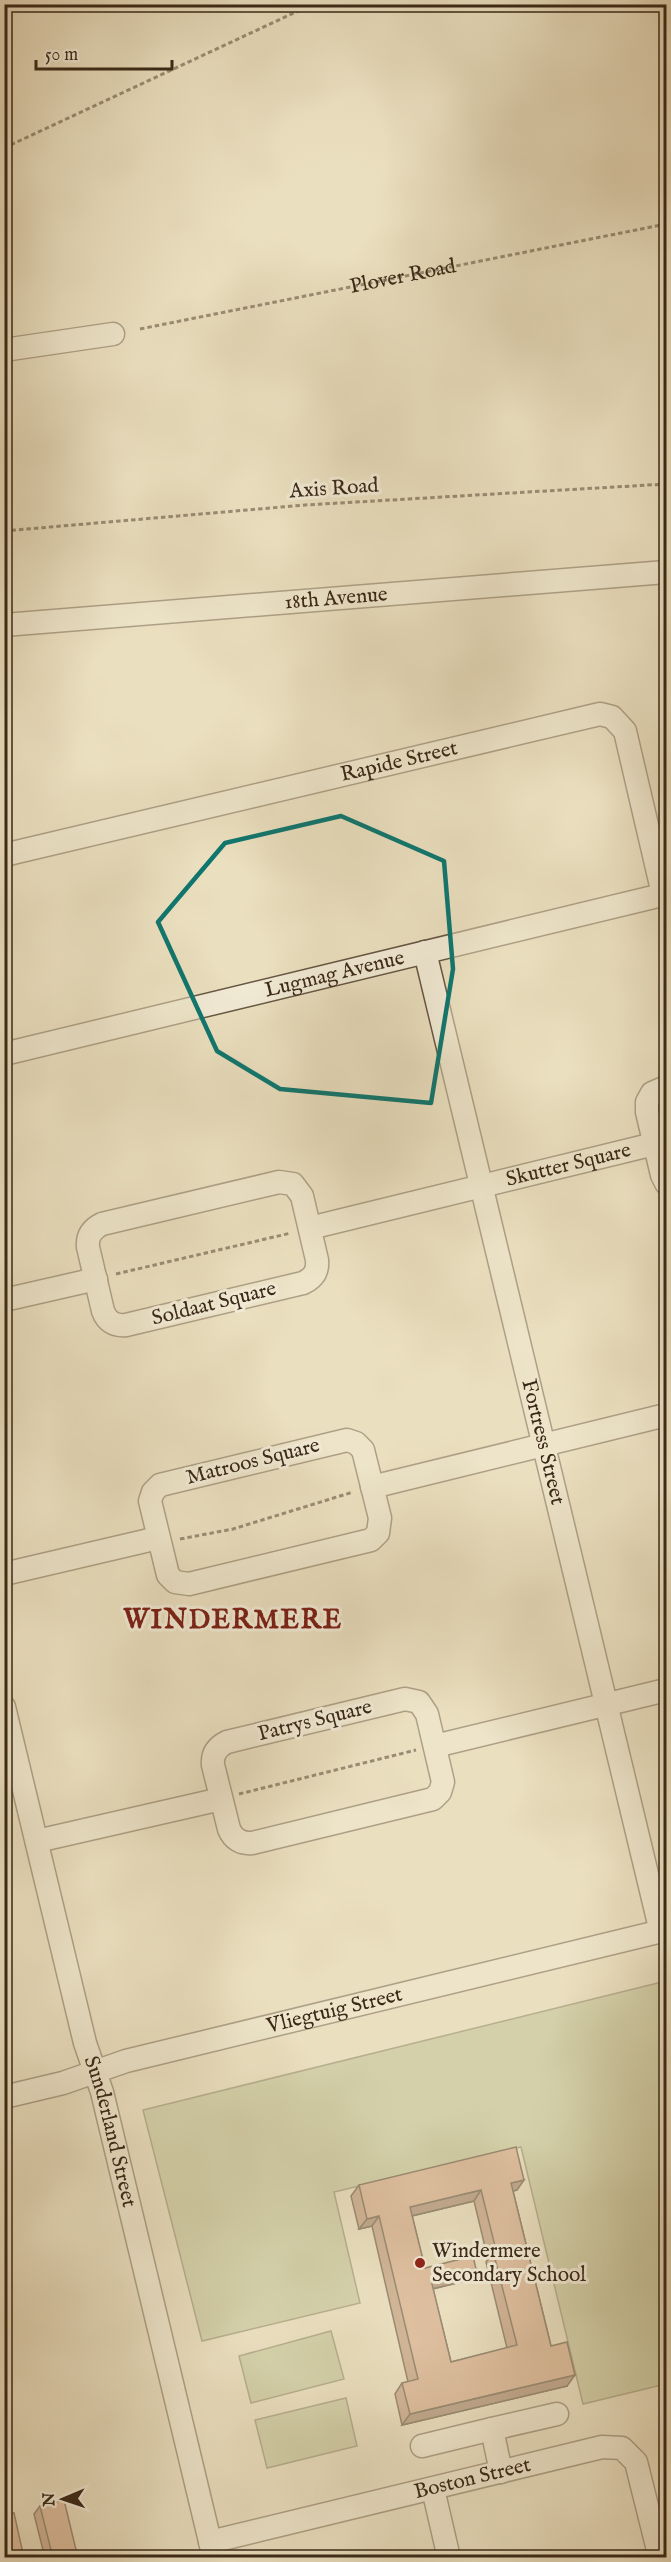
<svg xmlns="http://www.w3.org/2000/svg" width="671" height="2562" viewBox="0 0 671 2562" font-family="'IM FELL English',serif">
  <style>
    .green { fill: #bac190; stroke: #7a7554; stroke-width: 1.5 }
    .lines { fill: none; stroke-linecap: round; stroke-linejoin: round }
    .minor-casing { stroke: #665642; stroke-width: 25 }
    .path { stroke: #3a2918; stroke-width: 3; stroke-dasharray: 4.5 3; stroke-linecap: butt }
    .minor { stroke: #f1ead5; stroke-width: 22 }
    .wall { fill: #b48467; stroke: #3a2918; stroke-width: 1.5; fill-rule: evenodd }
    .shaded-wall { fill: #926c54; stroke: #3a2918; stroke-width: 1.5 }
    .building { fill: #d19a78; stroke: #3a2918; stroke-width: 1.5; fill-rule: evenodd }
    .marked { fill: none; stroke: #0f766e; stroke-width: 4.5; stroke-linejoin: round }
    .poi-dot { fill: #8f2418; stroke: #f1ead5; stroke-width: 2 }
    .labels { text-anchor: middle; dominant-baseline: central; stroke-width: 6; stroke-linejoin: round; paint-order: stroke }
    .street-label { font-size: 21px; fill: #3a2918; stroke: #f1ead5 }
    .poi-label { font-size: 21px; fill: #3a2918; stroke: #f1ead5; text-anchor: start }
    .district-label { font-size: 27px; font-weight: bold; letter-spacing: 1.5px; fill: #7a1f14; stroke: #f1ead5 }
  </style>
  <rect width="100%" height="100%" fill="#eadfbf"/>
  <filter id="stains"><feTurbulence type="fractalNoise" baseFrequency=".00333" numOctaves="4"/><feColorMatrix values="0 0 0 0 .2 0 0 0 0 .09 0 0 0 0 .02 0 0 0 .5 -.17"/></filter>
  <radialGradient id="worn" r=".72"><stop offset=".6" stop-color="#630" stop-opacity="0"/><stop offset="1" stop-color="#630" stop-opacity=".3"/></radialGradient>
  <path class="green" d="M666 1981V2384L583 2404 521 2147 334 2192 360 2303 202 2341 143 2110Z
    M331 2331 344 2379 251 2403 239 2356Z
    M346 2398 357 2446 267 2468 255 2420Z"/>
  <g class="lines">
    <defs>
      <g id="minor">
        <path d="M4 350 113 334"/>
        <path id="s2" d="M4 625 666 572"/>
        <path id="s3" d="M4 855 600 714 612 717 625 731 663 894"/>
        <path id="s4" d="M425 952 661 1932"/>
        <path id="s5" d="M4 1054 666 894"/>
        <path d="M666 1087 652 1093 647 1102V1112L662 1175 666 1183"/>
        <path d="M279 1182 293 1184 302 1196 317 1260C318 1271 314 1278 303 1283L126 1325C115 1326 107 1322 103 1311L88 1247C87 1236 92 1229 102 1224Z"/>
        <path id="s6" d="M310 1228 654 1144"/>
        <path d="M4 1300 96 1279"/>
        <path d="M347 1440 356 1443 363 1450 380 1518 378 1533 371 1540 189 1584 175 1582 168 1575 150 1501 153 1492 160 1485Z"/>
        <path d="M372 1487 666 1415"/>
        <path d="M4 1574 158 1538"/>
        <path d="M405 1699 419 1702 427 1714 443 1782 440 1792 433 1799 252 1843C241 1844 233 1839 229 1829L213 1765C212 1754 217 1747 227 1742Z"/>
        <path id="s7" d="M4 1707 85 2043 102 2092 214 2558"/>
        <path d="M435 1746 666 1690"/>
        <path d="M37 1841 221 1799"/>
        <path id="s8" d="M4 2097 63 2083 126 2061 666 1930"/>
        <path d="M492 2429 557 2414"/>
        <path d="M422 2446 492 2429 501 2472"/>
        <path d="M433 2489 449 2558"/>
        <path id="s9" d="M210 2542 602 2447 622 2448 636 2462 660 2558"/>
      </g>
    </defs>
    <use href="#minor" class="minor-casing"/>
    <g class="path">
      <path d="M4 148 313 4"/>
      <path id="s1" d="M140 329 666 224"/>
      <path d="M4 531 305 505 666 484"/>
      <path d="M116 1274 291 1233"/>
      <path d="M180 1539 233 1529 353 1492"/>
      <path d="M239 1794 416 1750"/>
    </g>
    <use href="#minor" class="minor"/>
  </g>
  <path class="wall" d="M359 2185 517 2190 513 2191 551 2346 567 2386 402 2425 395 2394 402 2383 408 2382 372 2226 359 2229 351 2196ZM474 2201 488 2259 486 2262 507 2348 451 2362 433 2289 469 2280 476 2269 425 2268 412 2216Z
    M40 2506 78 2558H45L34 2514Z"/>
  <path class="shaded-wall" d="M524 2180 517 2190 503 2194 511 2183Z
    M481 2190 474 2201 403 2218 410 2207Z
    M379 2216 372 2226 359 2229 367 2219Z
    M476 2269 469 2280 423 2291 431 2280Z
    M575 2375 567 2386 402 2425 410 2414Z"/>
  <path class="building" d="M516 2147 524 2180 511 2183 551 2346 567 2342 575 2375 410 2414 402 2383 418 2379 379 2216 367 2219 359 2185ZM481 2190 496 2250 493 2251 517 2345 451 2362 431 2280 476 2269 473 2256 425 2268 410 2207Z
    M64 2500 78 2558H53L40 2506Z
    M14 2513 24 2558H4V2515Z"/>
  <path d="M0 0H671V2562H0ZM341 816 444 861 453 969 431 1103 280 1089 217 1051 158 922 225 843Z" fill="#eadfbf" fill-opacity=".55" fill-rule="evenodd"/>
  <path class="marked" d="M341 816 444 861 453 969 431 1103 280 1089 217 1051 158 922 225 843Z"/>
  <circle class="poi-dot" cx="420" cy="2263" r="6"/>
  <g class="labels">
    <g class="street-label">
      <text stroke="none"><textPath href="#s1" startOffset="268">Plover Road</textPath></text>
      <text transform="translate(334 489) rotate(-4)">Axis Road</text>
      <text stroke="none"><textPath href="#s2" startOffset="333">18th Avenue</textPath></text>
      <text stroke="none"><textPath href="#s3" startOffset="406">Rapide Street</textPath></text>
      <text stroke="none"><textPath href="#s5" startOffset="340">Lugmag Avenue</textPath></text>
      <text stroke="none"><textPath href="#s6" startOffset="266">Skutter Square</textPath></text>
      <text transform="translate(214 1304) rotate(-14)">Soldaat Square</text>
      <text stroke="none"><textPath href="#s4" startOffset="504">Fortress Street</textPath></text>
      <text transform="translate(253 1462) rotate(-14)">Matroos Square</text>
      <text transform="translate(315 1721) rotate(-14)">Patrys Square</text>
      <text stroke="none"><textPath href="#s8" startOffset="342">Vliegtuig Street</textPath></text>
      <text stroke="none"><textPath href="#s7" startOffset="438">Sunderland Street</textPath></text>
      <text stroke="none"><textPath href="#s9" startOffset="270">Boston Street</textPath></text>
    </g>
    <g class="poi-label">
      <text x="432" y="2251">Windermere<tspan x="432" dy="24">Secondary School</tspan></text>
    </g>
    <g class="district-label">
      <text x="233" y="1621">WINDERMERE</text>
    </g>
  </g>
  <rect width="671" height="2562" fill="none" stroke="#eadfbf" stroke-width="24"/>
  <rect x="6" y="6" width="659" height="2550" fill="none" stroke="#3a2918" stroke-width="3"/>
  <rect x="12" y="12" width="647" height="2538" fill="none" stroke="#3a2918" stroke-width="1.5"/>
  <g transform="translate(63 2499) rotate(268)" stroke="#f1ead5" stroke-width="4.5" paint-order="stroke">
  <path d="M0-4.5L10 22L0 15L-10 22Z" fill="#3a2918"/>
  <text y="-9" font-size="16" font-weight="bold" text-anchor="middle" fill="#3a2918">N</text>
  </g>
  <path d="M36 60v9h136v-9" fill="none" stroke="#3a2918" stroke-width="3"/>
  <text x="45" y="60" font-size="18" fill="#3a2918" stroke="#f1ead5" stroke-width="4.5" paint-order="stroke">50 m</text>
  <rect width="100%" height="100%" filter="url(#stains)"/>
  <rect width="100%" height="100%" fill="url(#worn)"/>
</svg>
